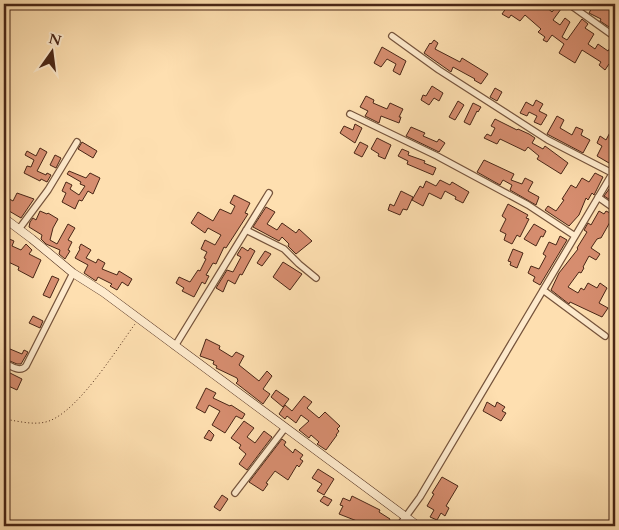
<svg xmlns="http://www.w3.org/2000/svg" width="619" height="530" viewBox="0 0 619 530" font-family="Cardo,serif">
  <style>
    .building { fill: #d68d6f; stroke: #492616 }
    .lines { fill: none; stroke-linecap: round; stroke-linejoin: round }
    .street-casing { stroke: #76543c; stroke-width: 8 }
    .secondary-casing { stroke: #492616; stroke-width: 9 }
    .path { stroke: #492616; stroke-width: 1; stroke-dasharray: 1 2.5; stroke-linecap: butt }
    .street { stroke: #feeacc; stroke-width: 5.5 }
    .secondary { stroke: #feeacc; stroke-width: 8 }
  </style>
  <rect width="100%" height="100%" fill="#fedfb0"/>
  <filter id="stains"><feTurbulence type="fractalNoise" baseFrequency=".004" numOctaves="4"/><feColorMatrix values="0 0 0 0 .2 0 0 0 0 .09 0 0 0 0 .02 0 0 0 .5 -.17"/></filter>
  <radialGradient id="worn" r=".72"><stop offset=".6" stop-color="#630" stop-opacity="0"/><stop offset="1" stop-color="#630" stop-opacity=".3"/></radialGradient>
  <path class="building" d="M509 4H547L545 6 552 12 557 6 561 9 553 20 560 25 565 18 570 22 562 37 567 40 582 19 588 24 585 28 594 34 588 44 595 49 598 44 608 51 612 45 615 48V68L609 64 605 70 599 65 601 62 582 50 575 63 559 53 564 44 552 35 547 42 543 40 545 37 538 32 541 29 525 15 520 21 511 15 509 18 502 14Z
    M594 4H600L609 8 611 4 615 7V31L600 21 601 19 589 13Z
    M434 40 438 43 435 49 460 62 462 58 488 74 481 84 474 80 475 79 453 67 451 72 424 53 430 43 431 44Z
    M382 47 406 61 400 75 393 71 396 64 387 59 381 67 374 63Z
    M432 86 443 93 439 101 434 98 429 105 421 100 423 95 426 96Z
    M495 88 502 92 497 101 490 97Z
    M366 96 374 100 373 103 387 109 390 103 403 109 399 117H401L399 123 381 116 379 123 365 116 368 111 360 107Z
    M536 100 543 104 539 111 547 115 541 125 534 122 537 116 529 112 527 116 520 113 526 102 533 106Z
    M458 101 464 105 455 120 449 117Z
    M473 103 481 107 478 112 477 111 470 125 464 122Z
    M557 116 564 120 560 128 572 135 576 127 583 130 581 135 590 140 583 153 547 134Z
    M495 119 517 130 518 129 529 134 535 138 532 143 543 149 545 146 568 163 561 174 537 159 539 156 528 147 525 151 500 139 497 144 484 138 487 134 491 136 495 128 491 126Z
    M615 123V155L614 154 609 163 597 156 602 146 597 143 600 136 606 140Z
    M355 124 362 128 355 143 340 133 344 126 353 130Z
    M411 127 425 133 423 136 437 142 439 139 445 143 439 152 406 136Z
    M377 138 391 145 385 159 378 156 379 154 371 149Z
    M82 142 97 151 93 158 78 149Z
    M360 142 368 146 362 157 354 153Z
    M40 148 47 152 37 171 46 175 47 173 51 175 47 182 41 179 40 181 24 173 27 166 31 167 34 160 25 155 27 151 36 156Z
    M402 149 409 152 408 155 425 161 424 163 436 168 433 175 407 164 408 161 398 156Z
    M55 155 61 158 56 168 50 165Z
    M484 160 514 174 511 180 522 184 525 178 533 182 528 191 539 197 536 205 510 190 512 185 503 180 500 185 477 172Z
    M69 171 86 178 90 173 100 178 93 194 88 191 82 201 79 200 75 209 62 202 66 193 62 191 66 182 72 185 70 189 79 195 85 186 80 184 81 182 67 174Z
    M595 173 603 177 594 195 592 193 588 200 586 198 579 215 569 226 545 210 548 206 556 211 564 200 562 199 571 185 576 188 582 178 589 182Z
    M440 180 450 185 452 182 469 192 463 203 455 199 456 197 445 191 441 199 429 193 423 206 412 200 420 186 423 188 426 181 436 186Z
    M615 181V203L604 196Z
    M401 191 413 197 407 210 403 209 400 215 388 210 390 204 394 206Z
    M17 193 34 199 21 218 4 208V196L13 201Z
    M234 195 250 203 245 213 248 214 226 248 224 247 216 264 213 263 206 275 209 276 205 284 202 282 194 297 182 291 184 288 176 283 179 277 190 282 198 270 200 271 206 259 204 258 207 252 201 249 205 240 215 245 221 235 208 228 205 233 191 223 198 212 213 221 220 209 231 214 235 206 230 203Z
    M508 204 528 215 526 218 529 219 520 237 517 235 512 244 504 240 506 234 500 231 506 219 502 216Z
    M266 207 275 212 267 224 277 230 282 223 296 233 299 229 312 241 296 254 288 246 289 244 282 237 279 241 253 227Z
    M40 211 47 214 48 213 58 219 53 228 50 240 57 244 68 224 75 228 68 240 72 242 68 250 70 251 65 259 59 254 60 250 46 244 41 239 42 235 29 227 30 222 33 218 36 220Z
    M599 211 604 214 606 211 614 215 601 238H600L597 239 591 248 600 254 596 260 589 256 583 267 584 268 581 273 579 272 568 287 578 293 581 288 584 290 588 283 597 288 600 283 607 288 599 303 608 308 602 317 570 302 569 304 551 290 559 273 578 249 577 248 587 232 584 230 588 223 591 225Z
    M534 224 546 231 543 237 541 236 536 246 524 239Z
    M560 236 567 240 540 285 533 281 535 277 528 273 531 266 539 269 546 256 543 254 549 242 556 245Z
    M7 238 14 241 12 246 21 250 26 244 32 250 29 254 41 260 33 278 18 270 19 267 4 260V244Z
    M81 244 91 250 86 258 96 263 98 259 105 263 102 269 117 275 119 271 132 279 128 286 122 282 117 290 110 286 112 284 98 277 96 281 84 273 88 265 75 258 80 249 79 248Z
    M242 247 248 251 250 248 255 251 242 275 240 274 235 284 228 280 223 292 216 288 227 270 233 272 241 257 237 255Z
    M513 249 523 253 517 268 510 265 511 262 508 261Z
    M265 251 271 254 262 266 257 263Z
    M283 262 302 274 290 290 273 277Z
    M52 276 59 279 50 298 43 295Z
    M33 316 43 321 40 328 29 323Z
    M206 339 220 346 219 349 232 357 236 352 244 356 239 365 259 381 267 371 272 376 263 389 270 394 263 404 236 383 238 381 237 378 216 368 217 366 213 364 214 361 200 356Z
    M10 349 22 354 24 350 28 352 21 364H17L5 359Z
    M4 370 22 379 17 390 4 384Z
    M206 388 216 393 213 398 230 406 231 405 245 414 242 419 236 416 225 433 212 425 220 411 209 405 205 413 196 408Z
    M276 390 289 399 283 407 271 397Z
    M304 396 312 402 307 408 319 418 325 412 340 426 337 429 339 431 336 435H337L326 450 317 444 319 442 311 435 309 438 299 430 309 421 301 415 296 423 287 416 285 419 279 414 285 405 292 411Z
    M487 402 495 407 497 402 505 407 502 411 506 413 501 421 483 411Z
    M244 421 254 428 247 437 255 443 264 431 272 437 247 470 239 464 246 454 239 448 241 445 231 438Z
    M209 430 214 435 211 441 204 438Z
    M282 439 286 442 284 445 293 453 295 449 303 455 300 459 303 461 299 467 297 465 288 480 275 471 266 483 268 484 263 491 249 482Z
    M318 469 334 479 324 495 317 491 322 484 312 478Z
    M442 477 458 486 446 506 449 508 445 516 441 513 437 520 430 517 434 510 427 506 434 494 432 493Z
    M222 495 228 499 220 511 214 507Z
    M324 496 332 500 328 506 320 501Z
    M352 496 380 510 379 512 390 519 389 521 394 526H372L363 521 362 523 339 514 343 506 340 505 343 498 350 501Z"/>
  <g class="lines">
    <defs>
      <path id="street" d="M569 4 615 37
        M392 36 439 70 548 140 612 173
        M350 114 437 156 528 205 575 236
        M598 197 615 209
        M19 229 48 190 77 142
        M246 230 284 249 299 264 316 278
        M543 290 605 336
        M175 346 269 193
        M4 363C11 366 20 373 26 366L73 273
        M235 493 285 428
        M399 526 420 497 615 169"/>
      <path id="secondary" d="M4 218 32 239 73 273 103 292 418 526"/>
    </defs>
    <use href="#street" class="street-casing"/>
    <use href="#secondary" class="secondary-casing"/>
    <path class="path" d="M4 419C18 421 35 426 49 421 79 410 116 350 135 324"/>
    <use href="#street" class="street"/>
    <use href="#secondary" class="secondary"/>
  </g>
  <rect width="619" height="530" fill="none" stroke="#fedfb0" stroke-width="20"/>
  <rect x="5" y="5" width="609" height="520" fill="none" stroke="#492616" stroke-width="2.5"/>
  <rect x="10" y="10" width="599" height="510" fill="none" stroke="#492616"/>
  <g transform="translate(52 52) rotate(14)" stroke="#feeacc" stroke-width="4" paint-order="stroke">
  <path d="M0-4L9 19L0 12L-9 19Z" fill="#492616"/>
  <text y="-8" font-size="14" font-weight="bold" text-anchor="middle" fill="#492616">N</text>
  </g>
  <rect width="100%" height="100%" filter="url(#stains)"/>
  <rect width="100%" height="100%" fill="url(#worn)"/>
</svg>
